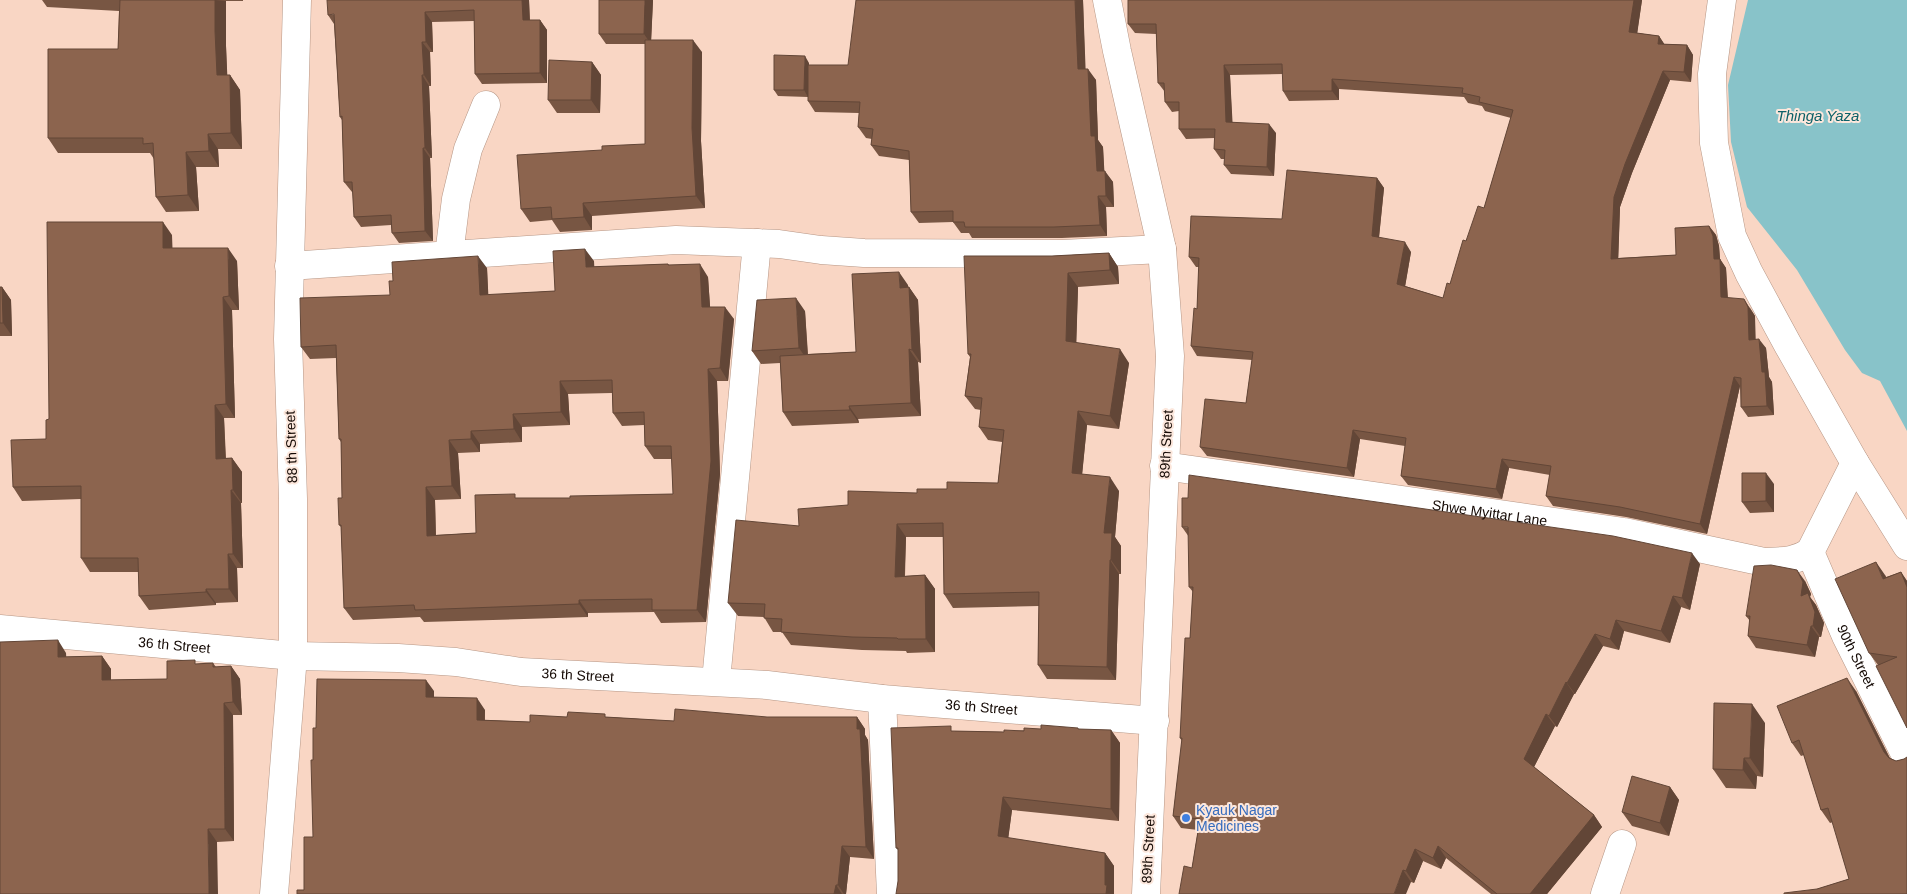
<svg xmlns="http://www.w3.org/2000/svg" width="1907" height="894" viewBox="0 0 1907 894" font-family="Arial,sans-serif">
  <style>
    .water { fill: #88c3c9 }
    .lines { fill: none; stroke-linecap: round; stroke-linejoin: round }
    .minor-casing { stroke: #b69685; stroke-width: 29 }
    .secondary-casing { stroke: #b69685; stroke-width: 29 }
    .minor { stroke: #fff; stroke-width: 28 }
    .secondary { stroke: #fff; stroke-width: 28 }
    .wall { fill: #785643; fill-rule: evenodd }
    .shaded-wall { fill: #624637 }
    .building { fill: #8c644e; stroke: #624637; fill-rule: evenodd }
    .shop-dot { fill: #3f7fe0; stroke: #fce7dc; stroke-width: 2 }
    .labels { text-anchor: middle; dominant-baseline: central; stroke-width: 4; stroke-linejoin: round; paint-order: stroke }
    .street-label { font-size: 14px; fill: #140904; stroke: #fce7dc }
    .shop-label { font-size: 14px; fill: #366cbe; stroke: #fce7dc; text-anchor: start }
    .water-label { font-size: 15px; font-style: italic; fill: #0c6068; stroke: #fce7dc }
  </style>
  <rect width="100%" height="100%" fill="#f9d6c4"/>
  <path class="water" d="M1748 0H1907V431L1880 381 1862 373 1845 350 1797 270 1747 207 1731 142 1728 85Z"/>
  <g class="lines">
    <defs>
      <g id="minor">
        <path d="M1722 0 1712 74 1714 143 1732 236 1749 273 1788 345 1855 463 1907 546"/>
        <path d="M449 255 456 199 468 149 486 105"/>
        <path d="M289 266 676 240 779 244 821 250 864 253 1062 254 1162 249"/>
        <path id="s1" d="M1164 466 1624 532 1764 562C1783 561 1794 562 1810 552"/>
        <path id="s2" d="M1810 552 1846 636 1907 758"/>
        <path d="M1810 552 1855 463"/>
        <path id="s3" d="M0 629 293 656 398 658 456 662 521 672 767 685 882 699 1155 721"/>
        <path d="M716 681 757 243"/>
        <path d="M882 699 891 894"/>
        <path d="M274 894 293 656V499L288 339 297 0"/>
        <path d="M1605 894 1622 844"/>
      </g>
      <path id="secondary" d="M1107 0 1117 51 1162 249 1170 356 1146 894"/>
    </defs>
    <use href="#minor" class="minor-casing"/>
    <use href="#secondary" class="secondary-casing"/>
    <use href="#minor" class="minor"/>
    <use href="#secondary" class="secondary"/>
  </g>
  <path class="wall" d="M42 0H243V1H226V46L227 75H230L240 90 242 149H218L219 167H196L199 211 166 212 156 197 154 159 150 153H58L48 138 118 49 119 11 47 7Z
    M529 0 530 20H540L547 30V83L482 84 475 74 474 21 432 22 433 52H430L431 86H429L432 158H430L433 241 399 243 392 233 391 225 361 227 354 217 353 192H352L344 182 342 120 340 117 334 24 328 15Z
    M653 0 651 40 702 52 701 141 705 208 592 216V230L560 232 552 220 530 222 521 209 602 150 645 144V44H606L599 34Z
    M1083 0 1085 69 1096 80 1098 140 1103 147 1104 171 1113 182 1114 207H1106L1107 236 1062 238H972L969 233H961L953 222 919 223 911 212 909 160 879 156 871 145 872 139 866 138 858 127 859 113 815 112 808 101V97L778 96 774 90 809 63V65H848Z
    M1128 0H1642L1637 33 1659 36 1664 44 1687 45 1693 55 1691 82 1670 80 1632 173 1620 207 1618 258 1676 255 1709 226 1716 235 1719 246 1720 259 1726 268 1728 298 1750 308 1755 316V339L1766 348 1769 377 1772 382 1774 415 1748 417 1741 407 1740 386 1707 534 1626 517 1553 506 1546 496 1550 475 1509 468 1502 499 1408 485 1401 476 1405 446 1360 439 1354 477 1207 456 1200 447 1246 403 1252 360 1197 356 1191 346 1197 309 1199 267H1196L1189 257 1282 219 1377 178 1384 188 1379 238 1411 252 1405 286 1443 298 1450 284 1466 241 1484 208 1511 118 1485 111 1482 106 1468 103 1464 97 1339 89V100L1289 101 1283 91V74L1230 75 1232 122 1276 133 1274 176 1231 174 1224 165 1225 159H1221L1214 149 1215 138 1186 139 1179 129V111L1172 112 1165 102V92L1158 83 1156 34 1135 33 1128 24Z
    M592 62 601 75 600 113H557L548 100Z
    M172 235V248L237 261 239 310H232L235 418H224L226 458H232L242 472V503H241L243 568H237L238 602 216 603V605L149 610 139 596V572H90L81 558V499L22 501 13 487 46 439Z
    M1109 253 1118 267 1119 284 1078 287 1076 343 1129 363 1119 429 1087 425 1082 474 1119 491 1115 537 1121 546V574H1119L1116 680 1047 679 1038 665 1039 606 953 608 944 594 943 537H906L905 576 925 575 935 589V652L907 653 906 651 862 650 791 645 782 632H773L764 617 738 616 728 603 799 526 848 505 917 493 998 483 1002 442 988 440 979 427 981 410 975 409 965 396 970 357 968 354 1052 256Z
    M594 261V267L668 264 669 265 708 277 710 307 734 319 728 381H717L720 474 706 622 661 623 654 612 588 613V617L424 622 420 617 353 620 344 608 341 527 339 525 342 498 341 442 339 439 336 358 310 359 301 347 390 295 393 281 487 268 488 295 555 291ZM612 393 613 413 622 426 644 425 645 446 654 459H672L673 494 570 498H517L476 533 436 535 435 500 461 499 458 453 480 452V444L522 442V427L570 425 568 394Z
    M908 285V287H909L918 300 921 363 918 362 921 416 858 419 859 423 792 426 783 412 780 363 761 364 752 351 805 311 808 354 856 352Z
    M0 287H2L11 300 12 336H0Z
    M1774 484V512L1750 513 1742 502Z
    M1182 527 1700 564 1690 610 1681 607 1670 643 1624 631 1619 650 1603 646 1575 694H1574L1557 727 1555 726 1534 767 1594 815 1602 827 1547 894H1491L1446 858 1441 869 1423 861 1414 883 1411 882 1192 868 1198 830 1181 828 1173 816 1182 741 1180 738 1190 638 1193 592 1189 587V537Z
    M1901 572 1907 581V728L1878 665 1869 653 1885 575 1886 577Z
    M1805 581 1811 594 1810 597 1816 605 1824 623 1821 637H1819L1815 657 1756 648 1748 636 1750 621 1746 616Z
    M66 653V657L102 656 111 669V680L167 679 198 664 213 663 216 667 231 666 240 679 242 715H233L234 841 217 842 0 894Z
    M434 691V697L485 710V720L530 722 567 717H607L674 721 767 717H857L865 729V735L868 740 874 859 850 857 846 894H297L304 890 313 837V760L316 728Z
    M1856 691 1890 758 1896 761 1904 759 1907 894 1817 889 1849 879 1833 822 1830 823 1821 810 1804 755 1801 756 1792 743Z
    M1765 723 1763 777 1757 776 1756 789 1726 788 1713 769Z
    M1041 729 1111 730 1120 743 1119 821 1012 810 1008 838 1105 853 1114 866 898 881V850L896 848 955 731 1004 732Z
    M1670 787 1679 800 1669 836 1632 826 1622 812Z"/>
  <path class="shaded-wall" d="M215 0 226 1V46L228 91 217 75 215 31Z
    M522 0H529L530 30 523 20Z
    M645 0H653L651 44 644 34Z
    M1075 0H1083L1086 80 1078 69Z
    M1634 0H1642L1636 42 1629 32Z
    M425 12 432 22 433 52 426 42Z
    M540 20 547 30V83L540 73Z
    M1659 36 1665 45 1658 44Z
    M693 40 702 52 701 141 705 208 696 196 692 128Z
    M422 42 430 52 431 86 424 75Z
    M1687 45 1693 55 1691 82 1684 72Z
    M805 56 809 63 808 97 804 90Z
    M592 62 601 75 600 113 591 100Z
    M1224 65 1230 75 1233 131 1226 122Z
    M1088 69 1096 80 1098 140 1103 147 1105 182 1097 171 1091 136Z
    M1663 71 1670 80 1632 173 1620 207 1618 268 1611 259 1614 197 1625 164Z
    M230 75 240 90 242 149 231 133Z
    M422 75 429 86 432 158 425 148Z
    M1332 79 1339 89V100L1332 91Z
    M1269 124 1276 133 1274 176 1267 167Z
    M208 134 218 149 219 167 209 151Z
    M423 148 430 158 433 241 425 231Z
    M186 152 196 167 199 211 188 195Z
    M1105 171 1113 182 1114 207 1106 196Z
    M1377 178 1384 188 1378 246 1372 236Z
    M1098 196 1106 207 1107 236 1100 225Z
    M583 203 592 216V230L584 217Z
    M163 222 172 235 173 262 163 248Z
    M1709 226 1716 235 1719 246 1720 259 1726 268 1728 307 1721 297 1714 259Z
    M1405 242 1411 252 1404 293 1397 284Z
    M228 248 237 261 239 310 229 296Z
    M585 249 594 261 595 280 586 267Z
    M1109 253 1118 267 1119 284 1110 270Z
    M478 256 487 268 489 308 480 295Z
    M700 264 708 277 711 320 702 307Z
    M899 272 908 285 909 301 900 288Z
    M1068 273 1078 287 1076 355 1066 341Z
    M2 287 11 300 12 336 3 323Z
    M909 287 918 300 921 363 912 350Z
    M223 297 232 310 235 418 226 404Z
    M796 298 805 311 808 361 799 348Z
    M1744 299 1755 316 1756 349 1749 340Z
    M725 307 734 319 728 381 720 368Z
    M1759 339 1766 348 1769 377 1772 382 1774 415 1767 406 1762 372Z
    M909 349 918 362 921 416 911 403Z
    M1120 349 1129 363 1119 429 1110 416Z
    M708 369 717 381 720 474 706 622 697 610Z
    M1734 377 1740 386 1707 534 1700 524Z
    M560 381 568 394 570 425 561 412Z
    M215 405 224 418 226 472 216 459Z
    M849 406 858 419 859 423 850 410Z
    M1078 411 1087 425 1081 486 1072 473Z
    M513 414 522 427V442L514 429Z
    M1353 430 1360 439 1354 477 1347 468Z
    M471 431 480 444V452L471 439Z
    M449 440 458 453 461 499 452 486Z
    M232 458 242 472V503L233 490Z
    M1502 459 1509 468 1502 499 1496 489Z
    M1766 473 1774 484V512L1766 501Z
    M1110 477 1119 491 1115 537 1121 546V574L1111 560 1104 533Z
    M426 487 435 500 436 548 427 536Z
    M231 490 241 503 243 568 233 554Z
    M897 524 906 537 904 590 895 577Z
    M1692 553 1700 564 1690 610 1682 598Z
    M228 554 237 568 238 602 229 589Z
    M1110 560 1119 574 1116 680 1107 667Z
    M1876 562 1885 575 1893 592 1883 579Z
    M1797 570 1805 581 1811 594 1810 597 1816 605 1824 623 1821 637 1813 626 1801 596Z
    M1901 572 1907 581V587Z
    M925 575 935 589V652L926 639Z
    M206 589 216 603V605L206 592Z
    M1673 596 1681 607 1670 643 1661 631Z
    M579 600 588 613V617L579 604Z
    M1616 620 1624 631 1619 650 1610 639Z
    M1811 626 1819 637 1815 657 1807 645Z
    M1595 634 1603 646 1575 694 1567 683Z
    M58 640 66 653 67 669 58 657Z
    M102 656 111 669V693L102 680Z
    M231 666 240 679 242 715 233 702Z
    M1847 678 1856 691 1893 765 1884 752Z
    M426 680 434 691V708L426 697Z
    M1566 682 1574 694 1557 727 1549 716Z
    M477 698 485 710 484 731 477 720Z
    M224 703 233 715 234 841 225 829Z
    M1752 704 1765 723 1763 777 1750 758Z
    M1546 714 1555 726 1532 771 1524 759Z
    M857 717 865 729V735L868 740 874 859 866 847 857 729Z
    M1111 730 1120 743 1119 821 1111 809Z
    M1744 758 1757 776 1756 789 1743 770Z
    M1670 787 1679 800 1669 836 1660 823Z
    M1003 797 1012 810 1007 848 998 836Z
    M1594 815 1602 827 1547 894H1530Z
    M208 829 217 842 218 894H209Z
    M842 846 850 857 846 894H844L838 885Z
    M1438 846 1446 858 1441 869 1433 858Z
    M1415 849 1423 861 1414 883 1406 871Z
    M1105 853 1114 866V894H1106L1105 885Z
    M1403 870 1411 882 1406 894H1394Z
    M836 885 842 894H834Z"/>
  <path class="building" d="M120 0H215V31L217 75H230L231 133 208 134 209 151 186 152 188 195 156 197 153 143 143 144V138H48V49H118Z
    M327 0H522L523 20H540V73L475 74 474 10 425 12 426 42H422L424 75H422L425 148H423L425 231 392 233 391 215 354 217 352 182H344L342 116 340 117 334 14 328 15Z
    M599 0H645L644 34H599Z
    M856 0H1075L1078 69H1088L1091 136H1095L1097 171H1105L1106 196H1098L1100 225 1054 227H965L964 222H953V211L911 212 909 151 871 145 873 129 858 127 860 102 808 101V65H848Z
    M1128 0H1634L1629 32 1659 36 1658 44 1687 45 1684 72 1663 71 1625 164 1614 197 1611 259 1676 255 1675 228 1709 226 1713 236 1714 259H1720L1721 297 1744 299 1748 307 1749 340 1759 339 1762 372H1765L1767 406 1741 407V378L1734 377 1700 524 1620 507 1546 496 1551 466 1502 459 1496 489 1401 476 1406 438 1353 430 1347 468 1200 447 1205 399 1246 403 1253 352 1191 346 1194 308 1197 309 1199 258 1189 257 1191 216 1282 219 1287 170 1377 178 1372 236 1405 242 1397 284 1443 298 1447 283 1450 284 1463 240 1466 241 1478 206 1484 208 1513 110 1479 102 1480 97 1462 93 1463 88 1332 79V91H1283L1282 64 1224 65 1226 122 1269 124 1267 167 1224 165 1225 150 1214 149 1215 129H1179V102H1165L1164 83H1158L1156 24H1128Z
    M645 40H693L692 128 696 196 583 203 584 217 552 219 551 207 521 209 517 155 602 150V146L645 144Z
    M774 55 805 56 804 90H774Z
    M549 60 592 62 591 100H548Z
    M47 222H163V248H228L229 296 223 297 226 404 215 405 216 459 232 458 233 490H231L233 554H228L229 589H206V592L139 596 138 558H81V486L13 487 11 440 46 439V420L49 419Z
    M585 249 586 267 668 264V265L700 264 702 307H725L720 368 708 369 711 461 697 610H652V599L579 600V604L415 610 414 605 344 608 341 525H339L338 498H342L341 439H339L336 345 301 347 300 298 390 295 389 281H393L392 262 478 256 480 295 555 291 553 251ZM612 380 613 413 644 412 645 446H671L673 494 570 496V498H515V494L475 495 476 533 427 536 426 487 452 486 449 440 471 439V431L514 429 513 414 561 412 560 381Z
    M1109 253 1110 270 1068 273 1066 341 1120 349 1110 416 1078 411 1072 473 1110 477 1104 533H1112L1111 560H1110L1107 667 1038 665 1039 592 944 594 943 523 897 524 895 577 925 575 926 639H898L897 638 852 637 781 632 782 619 764 618 765 604 728 603 736 520 799 526 798 509 848 505V491L917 493V489H947V482L998 483 1004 430 979 427 982 398 965 396 971 354H968L964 256H1052Z
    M899 272 900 288 909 287 912 350 909 349 911 403 849 406 850 410 783 412 780 356 856 352 852 274Z
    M0 287H2L3 323H0Z
    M796 298 799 348 752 351 757 300Z
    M1742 473H1766V501L1742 502Z
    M1189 475 1613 536 1692 553 1682 598 1673 596 1661 631 1616 620 1610 639 1595 634 1567 683 1566 682 1549 716 1546 714 1524 759 1594 815 1530 894H1497L1438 846 1433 858 1415 849 1406 871 1403 870 1394 894H1179L1184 866 1192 868 1200 819 1173 816 1182 738H1180L1185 638H1190L1193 587H1189L1188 527H1182V498H1188Z
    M1876 562 1883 579 1901 572 1907 587V728L1876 666 1897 657 1869 653 1835 579Z
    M1771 565 1797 570 1803 582 1801 596 1808 593 1815 612 1813 626H1811L1807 645 1748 636 1750 616H1746L1754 566Z
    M58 640V657L102 656V680L167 679V661L195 660V664L213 663V667L231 666 233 702 224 703 225 829H208L209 894H0V642Z
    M1847 678 1884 752 1889 758 1896 761 1904 759 1907 757V894H1784V893L1817 889 1849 879 1828 808 1821 810 1799 740 1792 743 1777 706Z
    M317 679 426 680V697L477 698V720L530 722V715L567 717 568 712 605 714V717L674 721 675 709 767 717H857V729H860L866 847 842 846 838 885H836L834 894H297V890H304V837H313L311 760H313V728H316Z
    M1714 703 1752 704 1750 758H1744L1743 770 1713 769Z
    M1041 725 1078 728V729L1111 730V809L1003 797 998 836 1105 853V885H1107L1106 894H896L898 881V848H896L891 728 951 726V731L1004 732V730L1024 731V728L1041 729Z
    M1632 776 1670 787 1660 823 1622 812Z"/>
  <circle class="shop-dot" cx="1186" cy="818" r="5"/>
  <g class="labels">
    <g class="street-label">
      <text transform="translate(1166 444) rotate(-87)">89th Street</text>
      <text transform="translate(291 447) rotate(-92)">88 th Street</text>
      <text stroke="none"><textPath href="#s1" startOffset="329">Shwe Myittar Lane</textPath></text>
      <text stroke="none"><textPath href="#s3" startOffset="175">36 th Street</textPath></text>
      <text stroke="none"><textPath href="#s2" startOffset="114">90th Street</textPath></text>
      <text stroke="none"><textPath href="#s3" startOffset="580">36 th Street</textPath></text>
      <text stroke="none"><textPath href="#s3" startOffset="985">36 th Street</textPath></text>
      <text transform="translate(1148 849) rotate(-87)">89th Street</text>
    </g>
    <g class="shop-label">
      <text x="1196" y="810">Kyauk Nagar<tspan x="1196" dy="16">Medicines</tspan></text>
    </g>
    <g class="water-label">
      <text x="1818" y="115">Thinga Yaza</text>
    </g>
  </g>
</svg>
